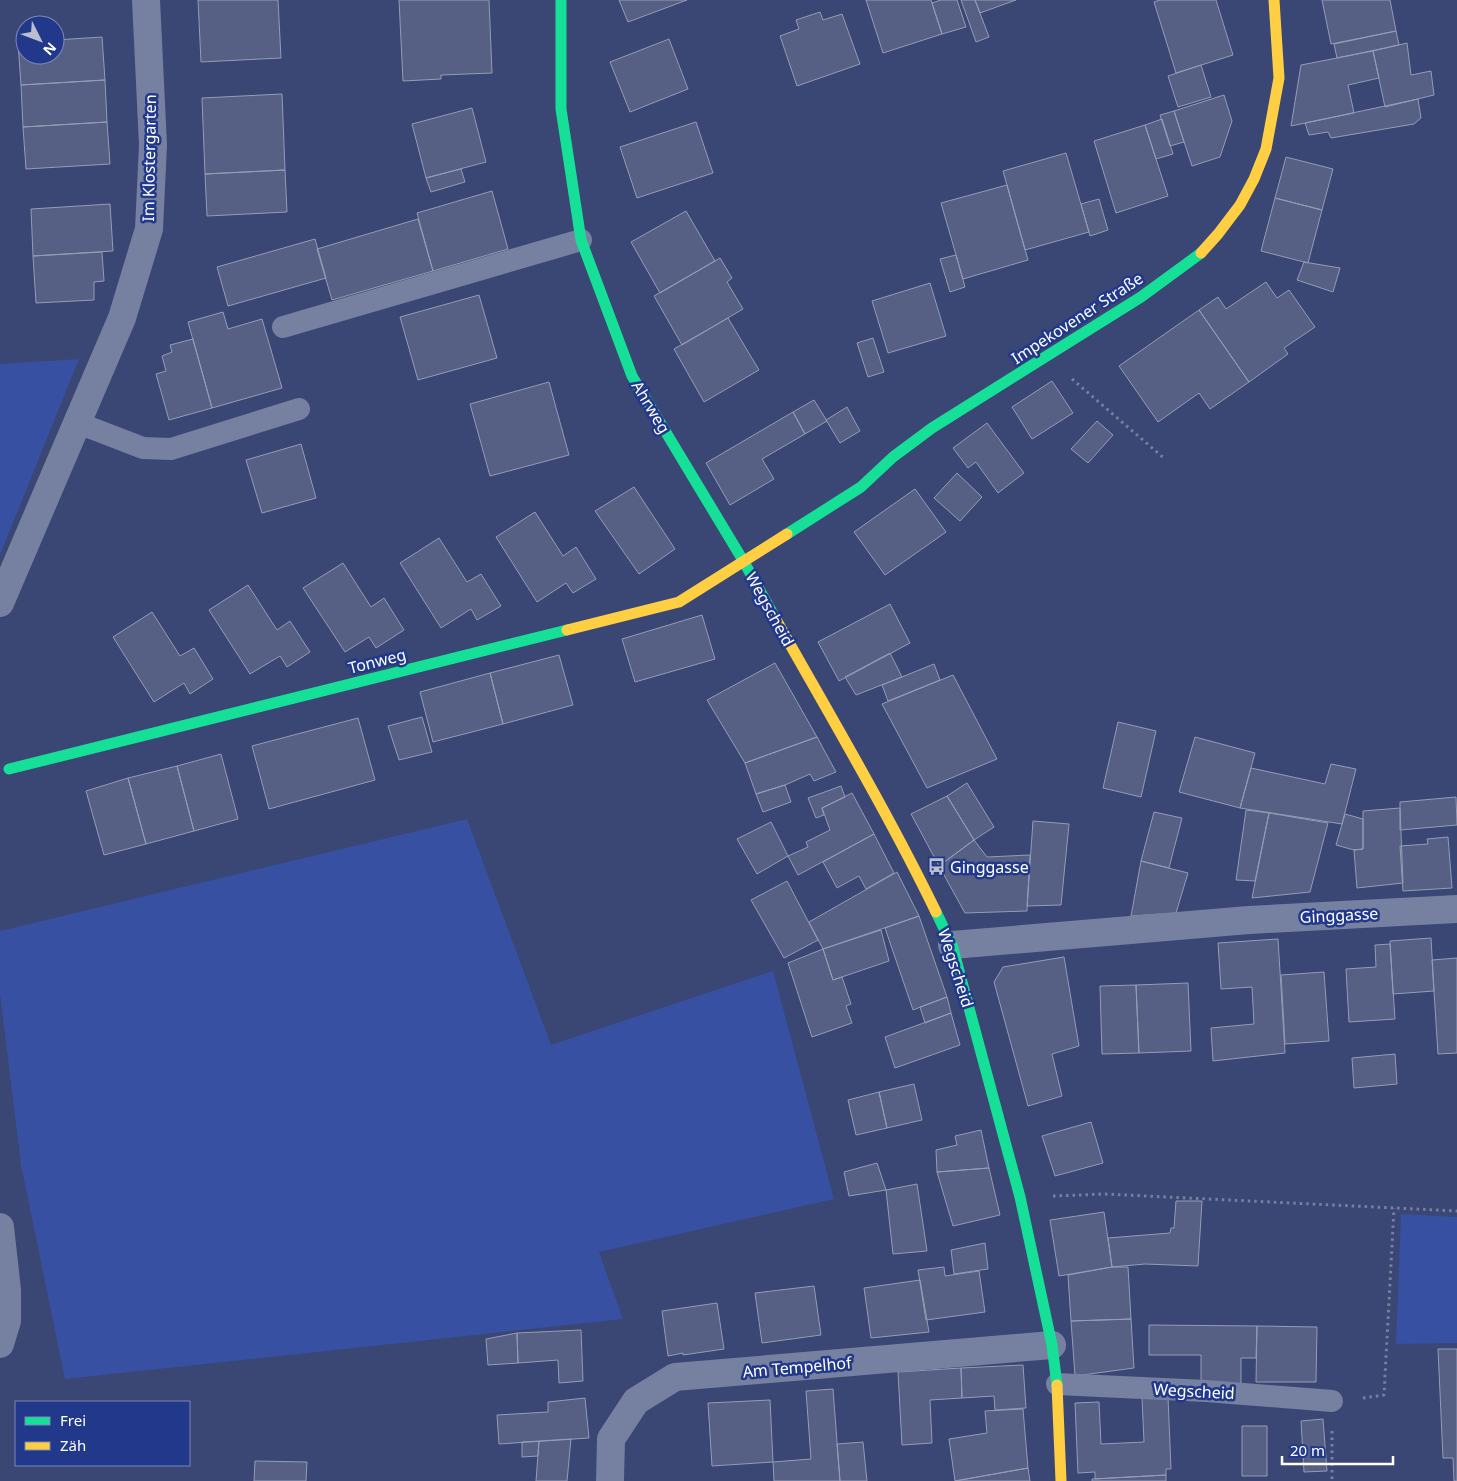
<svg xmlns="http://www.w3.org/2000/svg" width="1457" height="1481" viewBox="0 0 1457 1481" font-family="'Noto Sans',sans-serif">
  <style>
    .green { fill: #3750a2 }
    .building { fill: #566084; stroke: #959cb6 }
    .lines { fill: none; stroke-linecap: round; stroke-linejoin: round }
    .path { stroke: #7680a0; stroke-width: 3; stroke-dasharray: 2.5 4; stroke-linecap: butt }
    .lane { stroke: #7680a0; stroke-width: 22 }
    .street { stroke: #7680a0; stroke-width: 28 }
    .fast { stroke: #16e098; stroke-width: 11 }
    .slow { stroke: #ffcf43; stroke-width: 11 }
    .labels { text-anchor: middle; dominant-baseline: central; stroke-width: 5; stroke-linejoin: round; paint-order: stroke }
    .street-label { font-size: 16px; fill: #fff; stroke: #22398b }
    .poi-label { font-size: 16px; fill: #fff; stroke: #22398b; text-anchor: start }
  </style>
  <rect width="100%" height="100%" fill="#3a4673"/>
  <path class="green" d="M79 359 0 555V364Z
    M467 819 551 1045 773 971 834 1199 599 1252 623 1319 65 1379 21 1165 0 994V931Z
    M1401 1214 1457 1217V1343L1396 1344Z"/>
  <path class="building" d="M198 0H278L281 58 201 62Z
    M399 0H489L492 73 441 75V79L403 81Z
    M619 0H687L628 22Z
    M866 0H931L942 34 883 53Z
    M941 0H957L966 27 942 34 932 3Z
    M961 0H975L989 37 976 42Z
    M975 0H1016L980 13Z
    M1160 0H1216L1233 55 1176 73 1154 2Z
    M1322 0H1390L1396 31 1331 44Z
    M820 12 823 20 842 14 860 64 797 86 780 36 799 29 796 20Z
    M1396 31 1399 45 1337 58 1334 44Z
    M102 37 105 80 21 85 18 43 25 42V55H55V40Z
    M669 39 688 89 630 112 610 62Z
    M1407 43 1411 75 1431 71 1434 95 1385 107 1373 51Z
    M1373 51 1379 78 1348 85 1354 113 1291 126 1301 65Z
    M1201 65 1211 97 1178 107 1168 76Z
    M105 80 107 122 23 127 21 85Z
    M282 94 285 170 205 174 202 98Z
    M1224 95 1232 121 1220 157 1192 166 1174 111Z
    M1418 99 1421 118 1414 124 1331 138 1328 132 1309 135 1305 123Z
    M472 108 486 162 426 178 412 124Z
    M1174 111 1184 142 1170 146 1160 115Z
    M1162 119 1173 154 1156 159 1145 125Z
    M107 122 110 164 26 169 23 127Z
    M696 122 713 173 637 198 620 147Z
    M1145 125 1168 196 1116 213 1094 141Z
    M1066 153 1089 232 1025 250 1003 171Z
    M1286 157 1333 169 1322 210 1275 198Z
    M461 169 465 182 431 192 426 178Z
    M285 170 287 212 207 216 205 174Z
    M1007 185 1028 260 963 279 941 203Z
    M492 191 508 249 433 271 417 213Z
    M1275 198 1322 210 1308 263 1261 251Z
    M1099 199 1108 230 1090 236 1081 204Z
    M110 204 113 251 33 256 31 209Z
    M686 211 715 261 660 293 631 242Z
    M418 219 433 271 332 300 317 249Z
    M315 239 326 278 228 306 217 267Z
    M102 252 104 281 94 282V300L36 303 33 256Z
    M956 255 965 287 950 292 940 259Z
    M720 258 732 278 727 282 743 309 682 345 654 296Z
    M1304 262 1340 268 1333 292 1297 280Z
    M1266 282 1277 298 1289 290 1315 327 1284 348 1288 354 1249 382 1199 310 1218 297 1226 309Z
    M930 283 946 336 888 353 872 301Z
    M479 295 497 358 418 380 400 317Z
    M1199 310 1249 382 1210 409 1199 393 1158 422 1119 366Z
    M223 312 228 329 262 319 282 388 212 408 188 322Z
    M728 318 759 370 704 402 674 349Z
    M873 338 884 372 868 377 857 343Z
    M193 339 212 408 169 420 156 374 166 371 162 356 172 352 170 345Z
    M1052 381 1073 413 1032 439 1012 407Z
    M549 382 569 455 490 476 470 404Z
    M814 400 827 421 805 434 793 412Z
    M847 407 860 431 840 443 826 420Z
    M793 412 805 434 762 459 774 479 730 505 706 463Z
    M1097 421 1113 435 1088 463 1071 449Z
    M987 423 1024 473 998 493 976 462 968 468 953 448Z
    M301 444 316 498 262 513 246 460Z
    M957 473 982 497 960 521 934 498Z
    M634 487 675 549 639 574 595 511Z
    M915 489 946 532 885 575 854 532Z
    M535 512 563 556 576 547 596 579 573 593 566 583 537 602 496 537Z
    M439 538 467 582 481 574 501 606 477 620 471 609 441 628 400 563Z
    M343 563 371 607 384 598 404 630 376 648 369 637 345 652 303 588Z
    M248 585 277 630 290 621 310 652 287 667 280 656 250 674 209 610Z
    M890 604 910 643 839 681 818 642Z
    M152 612 180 656 194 648 213 679 190 694 184 683 154 702 113 637Z
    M702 615 715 659 635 682 622 639Z
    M890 653 902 677 856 695 845 677Z
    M559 655 573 705 503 724 490 673Z
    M775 663 817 737 745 763 707 700Z
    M934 664 940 680 888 701 882 685Z
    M490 673 503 724 433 742 420 692Z
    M953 675 997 759 927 788 882 704Z
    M422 717 432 752 399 760 388 726Z
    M358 718 375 780 269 809 252 746Z
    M1118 722 1156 731 1141 797 1103 788Z
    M817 737 836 772 814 781 810 774 785 785 756 794 745 763Z
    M1195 737 1255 753 1240 808 1179 792Z
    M221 754 238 819 194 831 177 766Z
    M1331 764 1356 769 1342 824 1240 808 1251 768 1325 784Z
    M177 766 194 831 146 844 128 778Z
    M128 778 146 844 104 855 86 791Z
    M967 783 994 827 974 840 947 796Z
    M785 785 791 802 763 812 756 794Z
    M841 786 845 797 822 808 824 815 816 818 808 798Z
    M852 793 874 834 798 875 788 856 808 847 806 842 830 830 822 808Z
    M947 796 974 840 939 866 911 814Z
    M1456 797 1457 825 1400 830V802Z
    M1400 808 1403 883 1357 888 1354 850 1363 849V811Z
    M1246 810 1269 813 1255 881 1236 880Z
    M1154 812 1182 818 1169 868 1141 861Z
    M1269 813 1328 823 1310 892 1252 898Z
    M1345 814 1363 819V849L1354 850 1336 845Z
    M1033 821 1069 824 1061 905 1027 906Z
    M771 822 788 856 757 874 737 839Z
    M874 834 894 873 866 889 859 876 837 888 823 862Z
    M1448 837 1452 888 1403 891 1400 846 1428 844 1427 839Z
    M974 840 987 857 1030 855 1027 911 965 913 939 866Z
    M1141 861 1188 873 1176 913 1131 916Z
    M897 872 919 916 823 949 809 922Z
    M787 881 818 940 784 958 751 900Z
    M919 916 947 997 913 1010 885 928Z
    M881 930 889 961 833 980 823 949Z
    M1431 938 1434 991 1393 994 1390 941Z
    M1278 939 1285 1053 1213 1061 1211 1028 1254 1024 1252 987 1221 989 1218 943Z
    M1390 944 1395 1019 1349 1022 1346 969 1376 967 1375 945Z
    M823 949 833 980 842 977 851 1004 846 1006 852 1023 812 1037 788 963Z
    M1064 957 1079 1046 1052 1054 1062 1096 1028 1106 994 982 1003 967Z
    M1457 958V1053L1438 1054 1432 960Z
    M1324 972 1329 1041 1285 1044 1281 975Z
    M1188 983 1191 1051 1139 1053 1136 985Z
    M1136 985 1139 1053 1102 1054 1100 986Z
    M947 997 951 1013 925 1023 920 1007Z
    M951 1013 960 1045 895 1068 885 1037Z
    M1395 1054 1397 1084 1354 1088 1352 1058Z
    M914 1084 922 1120 887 1128 879 1092Z
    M879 1092 887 1128 856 1135 848 1100Z
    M1091 1122 1103 1163 1055 1176 1042 1136Z
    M981 1130 989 1168 937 1172 936 1150 957 1145 955 1136Z
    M877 1163 886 1190 849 1196 844 1172Z
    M989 1168 1000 1215 953 1226 937 1172Z
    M917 1184 927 1251 893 1254 886 1190Z
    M1176 1201H1202L1198 1266 1145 1264 1112 1267 1108 1238 1170 1233 1171 1228H1174Z
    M1104 1212 1112 1267 1059 1276 1050 1220Z
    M985 1243 988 1269 954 1274 951 1250Z
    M944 1267 945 1276 979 1271 985 1312 926 1320 918 1270Z
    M1112 1267H1128L1131 1319 1071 1321 1068 1275Z
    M920 1280 929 1332 871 1338 864 1288Z
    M814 1286 821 1335 762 1343 755 1293Z
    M717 1303 724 1349 683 1355V1353L668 1356 662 1311Z
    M1131 1319 1134 1368 1075 1376 1071 1321Z
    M1149 1325 1257 1326 1256 1358H1241V1384H1201V1355H1149Z
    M1257 1326 1317 1327 1316 1382H1256Z
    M581 1330 583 1381 559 1383 558 1360 518 1363 517 1333Z
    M517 1333 518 1363 488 1365 486 1339Z
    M1438 1349H1457V1481H1454L1453 1458H1443Z
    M1023 1365 1026 1408 995 1410 994 1396 962 1398 961 1368Z
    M961 1368 962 1398 930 1400 932 1443 902 1445 898 1372Z
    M833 1389 840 1481H774L773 1462 811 1459 806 1391Z
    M1168 1397 1171 1469H1166V1475L1095 1479V1472L1078 1473 1075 1403 1099 1402 1101 1444 1144 1442 1142 1398Z
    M585 1398 589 1438 499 1444 497 1415 548 1412V1402Z
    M770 1400 773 1462 712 1466 708 1403Z
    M1023 1409 1028 1468 955 1481 949 1439 987 1433 985 1411Z
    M1323 1419 1327 1471 1304 1472 1301 1421Z
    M1242 1426H1267V1476H1242Z
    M571 1439 567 1481H536L539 1441Z
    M539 1441 538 1456 522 1457V1442Z
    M863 1442 867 1481H840L837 1444Z
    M255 1461 307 1462 306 1481H254Z
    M1028 1468 1030 1481H955Z
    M1166 1475V1481H1092V1479Z"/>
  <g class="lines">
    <path class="path" d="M1072 379 1165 459
      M1053 1196 1104 1194 1457 1211
      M1363 1398 1384 1395 1394 1208
      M1332 1431V1481"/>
    <path class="lane" d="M283 327 581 240
      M78 423 143 448 171 449 299 409
      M1057 1384 1206 1391 1332 1401"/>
    <path class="street" d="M0 603 122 318 149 229 153 145 146 0
      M952 945 1249 920 1457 909
      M0 1227 7 1290V1321L0 1344
      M610 1481 611 1439 636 1401 675 1377 1052 1345"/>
    <path class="fast" d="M561 0V109L581 240 632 376 744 562 774 616
      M787 534 861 487 893 457 932 428 1141 297 1201 253
      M9 769 567 630
      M936 912 952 945 1020 1197 1052 1345 1057 1385"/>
    <path class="slow" d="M1201 253 1218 234 1240 205 1254 179 1266 149 1279 78 1274 0
      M774 616C829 714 887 811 936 912
      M567 630 679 602 787 534
      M1057 1385 1061 1481"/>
  </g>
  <defs>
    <symbol id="bus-bare" viewBox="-9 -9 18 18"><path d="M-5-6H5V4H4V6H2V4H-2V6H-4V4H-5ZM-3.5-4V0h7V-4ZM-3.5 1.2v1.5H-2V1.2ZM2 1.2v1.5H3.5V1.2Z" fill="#babece" stroke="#22398b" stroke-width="2.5" paint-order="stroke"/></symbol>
  </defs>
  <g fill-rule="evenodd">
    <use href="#bus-bare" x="924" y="854" width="25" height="25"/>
  </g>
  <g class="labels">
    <g class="street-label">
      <text transform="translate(149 158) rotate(-89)">Im Klostergarten</text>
      <text transform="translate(1077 318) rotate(-33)">Impekovener Straße</text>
      <text transform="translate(651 407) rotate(59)">Ahrweg</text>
      <text transform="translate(770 609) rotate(61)">Wegscheid</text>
      <text transform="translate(377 661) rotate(-14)">Tonweg</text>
      <text transform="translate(1339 915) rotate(-3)">Ginggasse</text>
      <text transform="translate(956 968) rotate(72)">Wegscheid</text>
      <text transform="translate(797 1367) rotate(-5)">Am Tempelhof</text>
      <text transform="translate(1194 1391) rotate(3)">Wegscheid</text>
    </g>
    <g class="poi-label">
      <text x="950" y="867">Ginggasse</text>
    </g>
  </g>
  <rect x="15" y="1401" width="175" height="65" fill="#22398b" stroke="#7a88b9"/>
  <rect x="25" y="1417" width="25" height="8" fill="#16e098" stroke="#7a88b9"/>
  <text x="60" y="1426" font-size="15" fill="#ffffff">Frei</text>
  <rect x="25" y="1442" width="25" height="8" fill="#ffcf43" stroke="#7a88b9"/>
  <text x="60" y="1451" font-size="15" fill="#ffffff">Zäh</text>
  <g transform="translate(40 40) rotate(132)"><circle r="24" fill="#22398b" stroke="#7a88b9"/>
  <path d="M0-4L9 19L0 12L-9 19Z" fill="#babece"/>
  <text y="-8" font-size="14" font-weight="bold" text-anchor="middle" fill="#ffffff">N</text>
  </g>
  <path d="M1282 1456v8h111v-8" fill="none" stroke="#ffffff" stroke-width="2.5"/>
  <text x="1290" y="1456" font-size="15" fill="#ffffff" stroke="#22398b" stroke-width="4" paint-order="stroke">20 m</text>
</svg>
